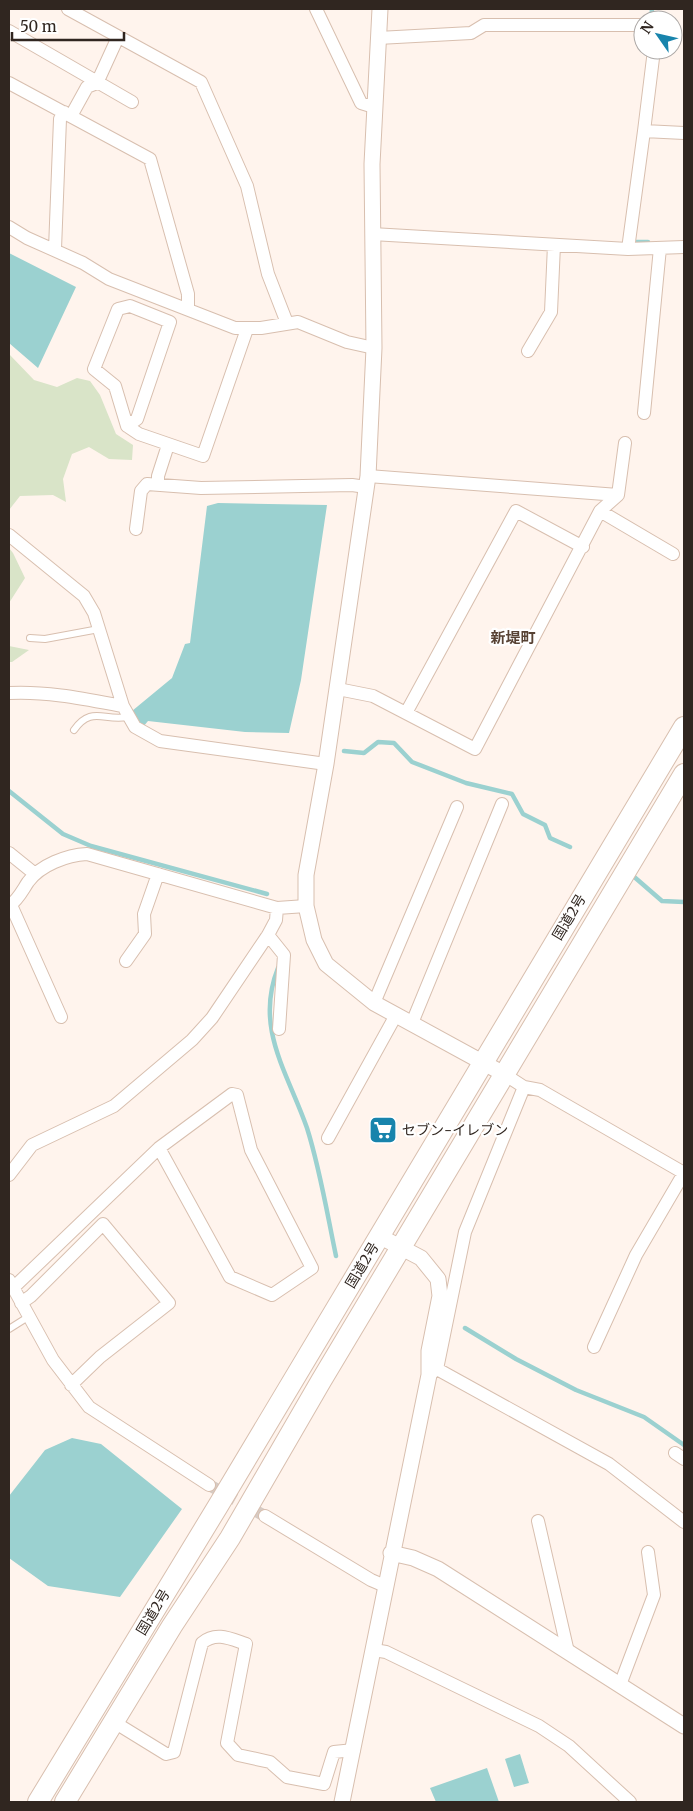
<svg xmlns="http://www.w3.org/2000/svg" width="693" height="1811" viewBox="0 0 693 1811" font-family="Merriweather,'Noto Sans JP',serif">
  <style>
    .green { fill: #d9e4c8 }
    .water { fill: #9bd1d0 }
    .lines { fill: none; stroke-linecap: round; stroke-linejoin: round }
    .stream { stroke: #9bd1d0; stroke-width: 4.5 }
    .minor-tunnel { stroke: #d6cbc4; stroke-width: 12; stroke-dasharray: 12 6; stroke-linecap: butt }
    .service-casing { stroke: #d8bfaf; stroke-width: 8 }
    .minor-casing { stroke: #d8bfaf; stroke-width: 14 }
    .tertiary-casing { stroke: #d8bfaf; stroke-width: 17 }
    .trunk-casing { stroke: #d8bfaf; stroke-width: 22 }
    .service { stroke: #fff; stroke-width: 6 }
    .minor { stroke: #fff; stroke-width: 12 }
    .tertiary { stroke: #fff; stroke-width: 15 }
    .trunk { stroke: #fff; stroke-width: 20 }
    .labels { text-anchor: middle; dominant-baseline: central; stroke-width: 4.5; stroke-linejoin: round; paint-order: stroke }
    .street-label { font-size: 14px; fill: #302620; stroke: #fff }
    .poi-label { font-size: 14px; fill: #302620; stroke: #fff; text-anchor: start }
    .neighbourhood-label { font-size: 15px; font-weight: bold; fill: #574234; stroke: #fff }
  </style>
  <rect width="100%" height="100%" fill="#fff4ed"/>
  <path class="green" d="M9 354 34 380 57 387 77 378 90 381 100 395 116 434 133 445 132 460 109 459 89 447 72 454 63 479 66 502 53 495 20 496 9 510Z
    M9 548 13 553 25 578 9 603Z
    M9 646 29 650 12 662H9Z"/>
  <path class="water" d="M9 253 76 287 38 368 9 343Z
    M218 503 327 505 301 680 289 733 245 732 148 721 143 727 132 711 172 678 185 644 190 643 207 506Z
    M72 1438 101 1444 182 1509 120 1597 48 1586 9 1558V1496L45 1450Z
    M520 1754 529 1783 514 1787 505 1759Z
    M487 1768 499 1802H436L430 1788Z"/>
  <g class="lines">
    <path class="stream" d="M651 20 652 9
      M635 242H648
      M344 751 364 753 378 742 394 743 412 762 466 783 512 794 523 814 545 825 550 838 570 847
      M9 791 63 834 91 846 267 894
      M632 875 662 901 684 902
      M278 968C254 1028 288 1073 307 1128 320 1169 327 1213 336 1256
      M465 1328 516 1359 576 1390 644 1417 684 1445"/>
    <path class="minor-tunnel" d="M209 1485 265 1516"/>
    <defs>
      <path id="service" d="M30 638 45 639 99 629
        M74 730C91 706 103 721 127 717
        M9 1329 28 1317"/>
      <path id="minor" d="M68 9 201 82 247 186 268 274 287 323
        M316 9 361 103 374 107
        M9 31 132 102
        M378 38 471 33 484 25H643
        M9 83 150 159 188 294V308
        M71 116 87 87 97 83 118 37
        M644 131 654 50
        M9 227 27 238 83 263 109 279 235 328H261L298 322 347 342 374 348
        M372 234 628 249 684 247
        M55 249 60 119 64 112
        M628 249 644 131 684 133
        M130 306 170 322 137 419 127 426 115 386 94 369 118 309Z
        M528 351 551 312 554 245
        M644 413 660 248
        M127 426 139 434 203 456 247 329
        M368 476 618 495
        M158 484V476L168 445
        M600 511 673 554
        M136 529 141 491 147 484 201 488 352 485 366 487
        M9 535 84 596 94 613 123 706 135 727 160 741 326 764
        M338 689 373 696 475 749 600 511 618 495 625 443
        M9 693C47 691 85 699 123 706
        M406 713 516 511 583 547
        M9 853 35 874
        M11 905 61 1017
        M9 906C18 900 22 891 28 882 40 865 67 855 87 854L277 908 306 906
        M268 935 284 955 279 1029
        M126 961 145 934 144 914 158 874
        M374 1003 457 807
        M412 1023 502 804
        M504 1074 524 1087 540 1090 684 1173
        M328 1138 396 1015
        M9 1175 32 1145 114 1106 192 1040 212 1018 268 935 276 920 277 908
        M9 1280 53 1360 89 1407 209 1485
        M13 1288 159 1148 232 1094 237 1095 251 1150 312 1268 272 1295 230 1277 159 1148
        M21 1303 31 1296 103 1224 169 1303 100 1357 71 1385
        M594 1347 636 1255 684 1173
        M437 1369 465 1232 524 1087
        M429 1375 437 1369 609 1464 684 1522
        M675 1453 684 1459
        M265 1516 371 1580 385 1586
        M538 1521 568 1652
        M374 1650 386 1652 539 1726 569 1746 630 1802
        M620 1685 654 1595 648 1552
        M114 1722 166 1754 174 1752 202 1643C216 1631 231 1639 246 1644L227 1743 238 1755 270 1762 287 1777 324 1784 334 1752 354 1750"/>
      <path id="tertiary" d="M380 9 372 164 374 348 368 476 326 764 306 875V906L314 940 326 964 374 1003 504 1074
        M391 1553 413 1558 438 1569 684 1726
        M342 1802 429 1375V1351L440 1296 438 1279 421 1258 379 1236"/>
      <path id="trunk" d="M38 1802 218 1506 684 727
        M65 1802 172 1626 230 1538 321 1381 684 774"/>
    </defs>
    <use href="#service" class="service-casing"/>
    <use href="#minor" class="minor-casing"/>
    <use href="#tertiary" class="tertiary-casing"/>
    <use href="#trunk" class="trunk-casing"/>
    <use href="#service" class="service"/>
    <use href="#minor" class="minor"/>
    <use href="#tertiary" class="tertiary"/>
    <use href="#trunk" class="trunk"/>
  </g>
  <defs>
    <symbol id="supermarket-square" viewBox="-11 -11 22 22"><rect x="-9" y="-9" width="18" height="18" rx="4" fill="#1884ac" stroke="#fff"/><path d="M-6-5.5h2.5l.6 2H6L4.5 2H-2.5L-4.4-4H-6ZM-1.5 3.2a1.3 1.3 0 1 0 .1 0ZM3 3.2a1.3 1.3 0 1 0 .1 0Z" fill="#fff"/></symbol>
  </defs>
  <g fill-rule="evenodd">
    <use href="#supermarket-square" x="367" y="1114" width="32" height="32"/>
  </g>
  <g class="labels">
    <g class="street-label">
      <text transform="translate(569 917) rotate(-59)">国道2号</text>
      <text transform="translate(362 1265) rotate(-59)">国道2号</text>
      <text transform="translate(153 1612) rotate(-59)">国道2号</text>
    </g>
    <g class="poi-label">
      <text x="402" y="1130">セブン-イレブン</text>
    </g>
    <g class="neighbourhood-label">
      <text x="513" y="637">新堤町</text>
    </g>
  </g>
  <rect width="693" height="1811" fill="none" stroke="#302620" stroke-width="20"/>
  <g transform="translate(658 35) rotate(304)"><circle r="24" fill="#ffffff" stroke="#aca8a6"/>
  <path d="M0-4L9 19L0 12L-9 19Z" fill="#1884ac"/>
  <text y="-8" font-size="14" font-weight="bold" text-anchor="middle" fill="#302620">N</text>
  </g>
  <path d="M12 32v8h112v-8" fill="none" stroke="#302620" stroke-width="2.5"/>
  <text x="20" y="32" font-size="15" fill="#302620" stroke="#ffffff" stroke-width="4" paint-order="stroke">50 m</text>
</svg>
